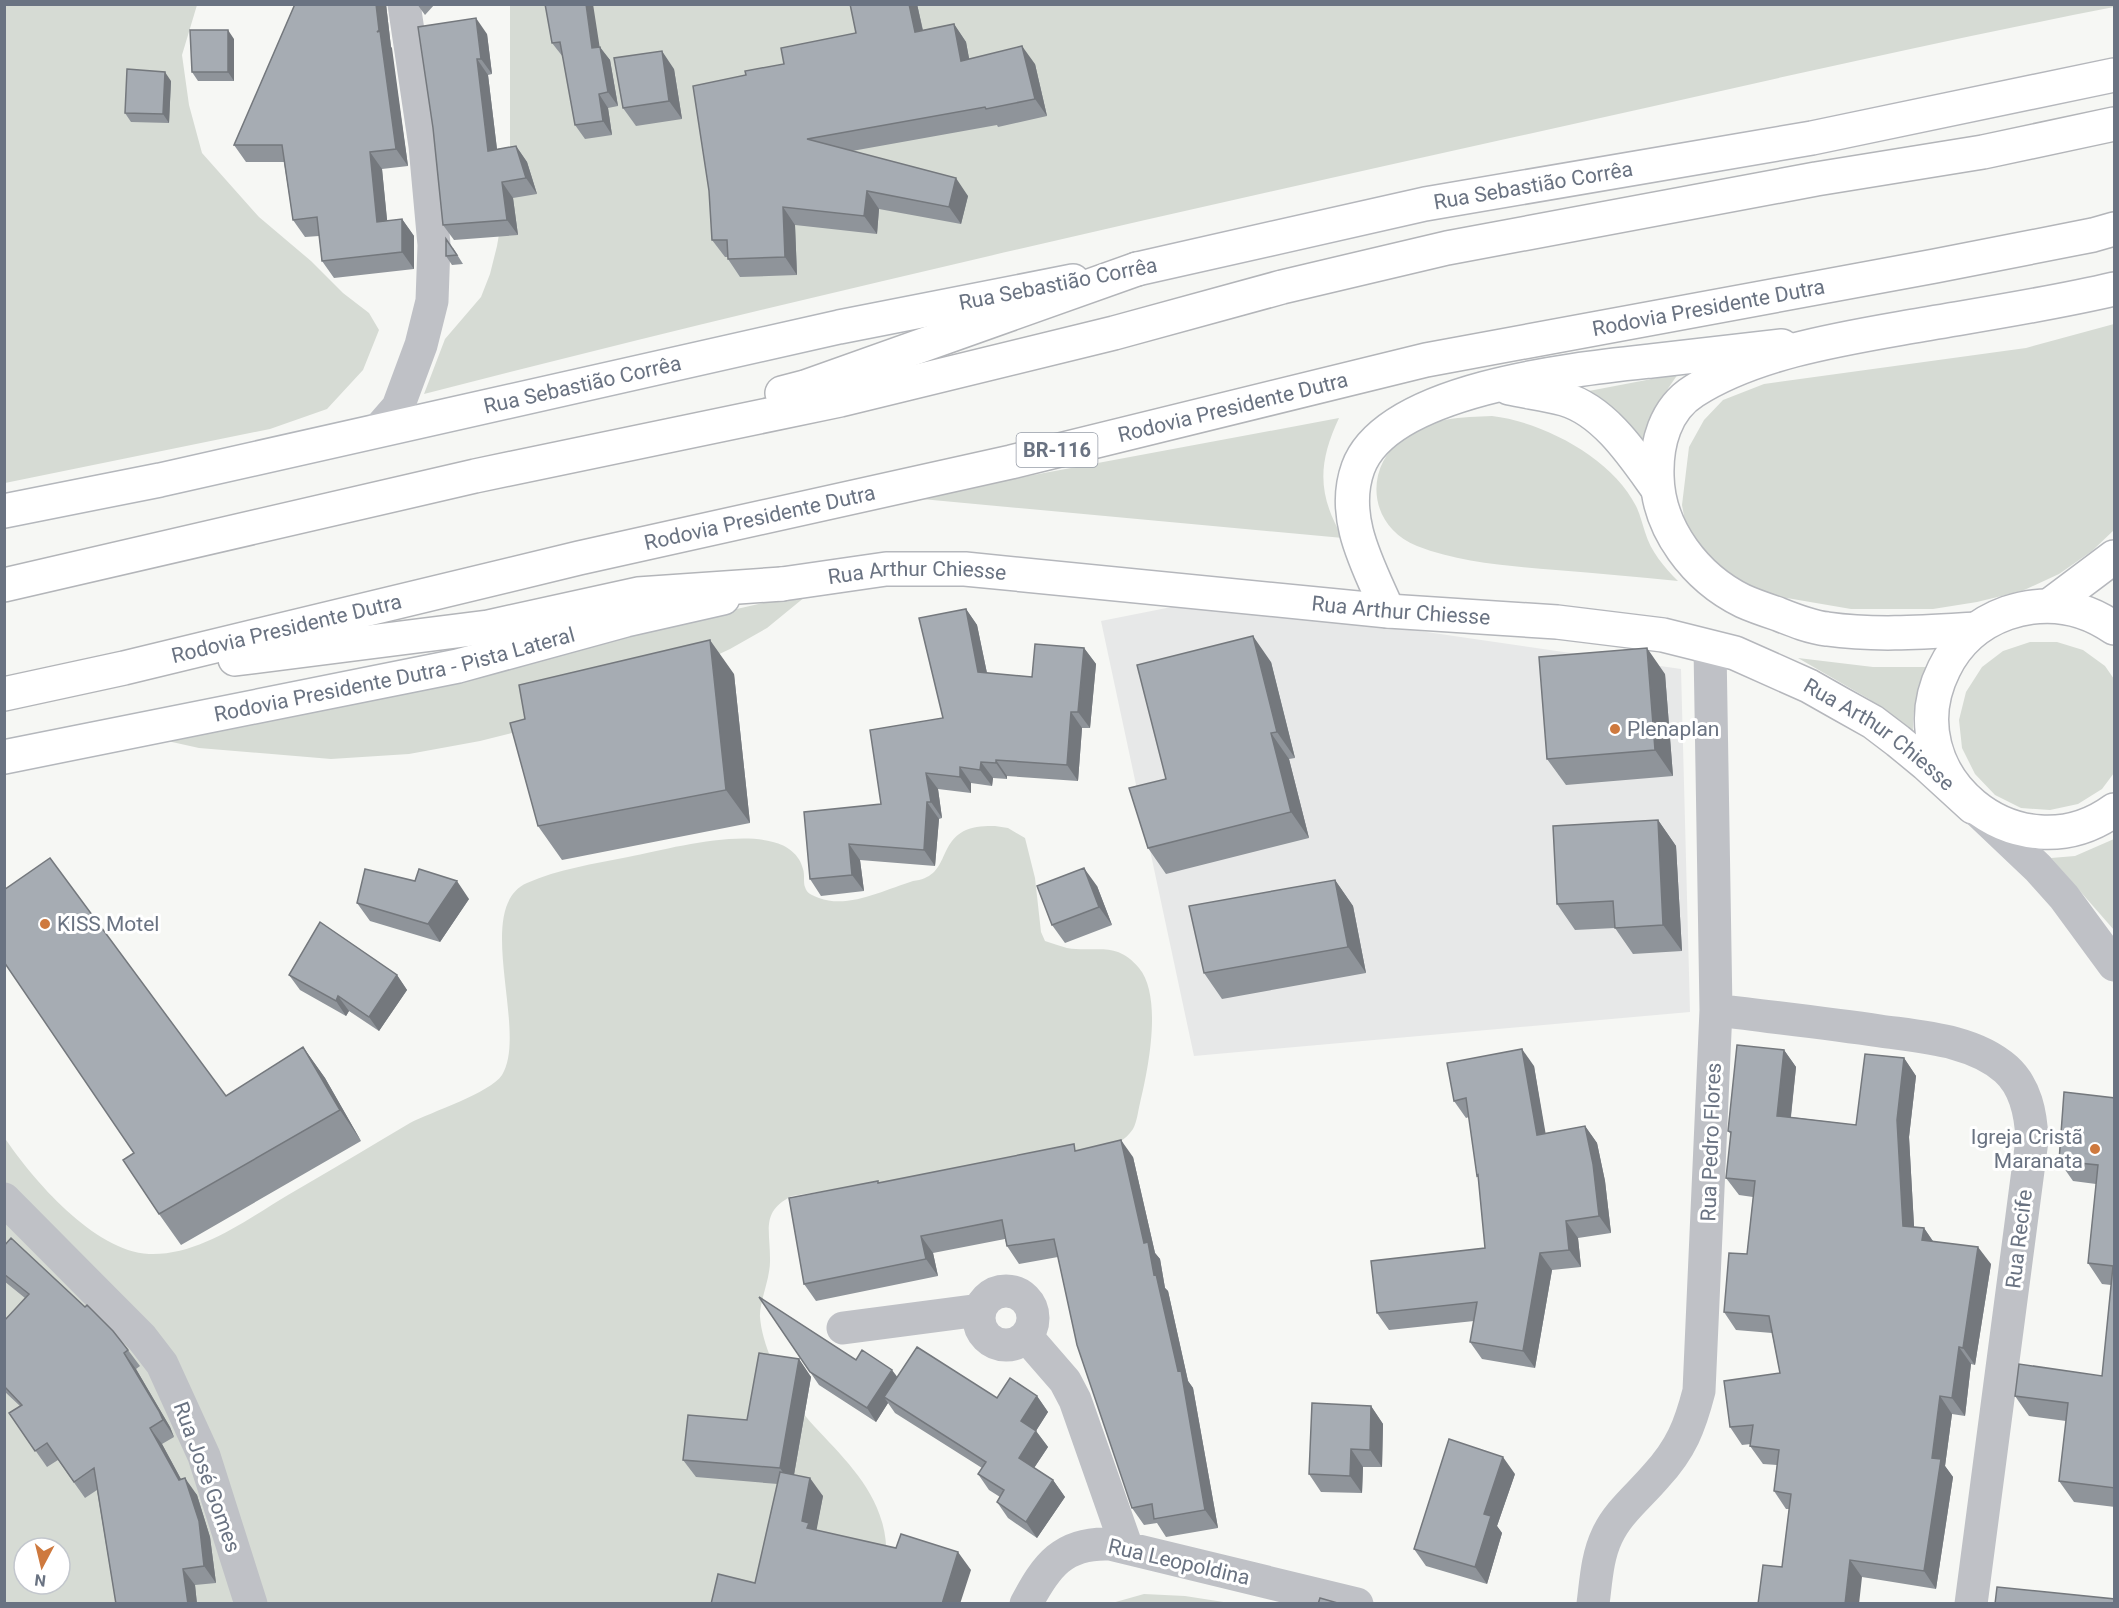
<svg xmlns="http://www.w3.org/2000/svg" width="2119" height="1608" viewBox="0 0 2119 1608" font-family="Roboto,sans-serif">
  <style>
    .built { fill: #e7e8e8 }
    .green { fill: #d6dbd4; fill-rule: evenodd }
    .lines { fill: none; stroke-linecap: round; stroke-linejoin: round }
    .secondary-casing { stroke: #b4b7bc; stroke-width: 36 }
    .primary-casing { stroke: #b5b7bc; stroke-width: 36 }
    .motorway-casing { stroke: #b3b5b9; stroke-width: 36 }
    .minor { stroke: #bfc1c6; stroke-width: 33 }
    .tertiary { stroke: #bfc1c6; stroke-width: 33 }
    .secondary { stroke: #fff; stroke-width: 33 }
    .primary { stroke: #fff; stroke-width: 33 }
    .motorway { stroke: #fff; stroke-width: 33 }
    .wall { fill: #8f949a }
    .shaded-wall { fill: #74787d }
    .building { fill: #a6acb3; stroke: #74787d; stroke-width: 1.5 }
    .poi-dot { fill: #ce793e; stroke: #fff; stroke-width: 2 }
    .labels { text-anchor: middle; dominant-baseline: central; stroke-width: 6; stroke-linejoin: round; paint-order: stroke }
    .shield { fill: #fff; stroke: #979da8; stroke-width: 1.5 }
    .shield-label { font-size: 20px; font-weight: bold; fill: #6a7382 }
    .street-label { font-size: 21px; fill: #6a7382; stroke: #fff }
    .poi-label { font-size: 21px; fill: #6a7382; stroke: #fff; text-anchor: start }
  </style>
  <rect width="100%" height="100%" fill="#f6f7f4"/>
  <path class="built" d="M1207 600 1681 669 1690 1012 1194 1056 1101 621Z"/>
  <path class="green" d="M4 5H197L182 55 189 105 202 153 259 217 311 261 343 293 369 313 379 330 363 370 327 409 270 429 5 483Z
    M510 5H2114V7C1909 47 1705 95 1501 140 1141 220 781 302 424 394L445 339 481 297 490 274 497 246 505 199 510 147Z
    M2114 324V530L2092 551 2059 574 2022 591 1977 602 1933 609H1851L1770 595 1738 583 1688 538 1682 505 1689 447 1704 420 1723 400 1764 384 2026 348Z
    M1678 374 1656 406 1644 445 1573 394Z
    M1492 416C1543 422 1612 458 1636 506 1640 514 1642 523 1645 532 1651 552 1664 567 1678 581 1637 577 1597 573 1556 570 1509 566 1461 563 1417 546 1368 526 1363 468 1404 437 1428 418 1463 417 1492 416Z
    M1339 418C1318 463 1317 494 1343 538L911 498Z
    M811 592 767 628 730 649 607 707 548 724 480 741 409 754 331 759 199 748 163 740Z
    M2030 642H2057L2083 650 2105 666 2114 679V773L2102 789 2078 804 2050 810 2021 808 1995 795 1975 774 1962 748 1959 720 1966 692 1982 667 2003 651Z
    M1798 658 1873 667H1928C1918 689 1912 709 1913 734L1869 699Z
    M995 826 1008 828 1025 838 1035 878 1041 932 1045 941C1052 943 1059 946 1067 948 1096 953 1116 940 1139 968 1163 997 1148 1070 1140 1103 1138 1111 1137 1122 1133 1129 1125 1141 1116 1144 1103 1149L792 1196C761 1211 770 1230 770 1258 771 1278 759 1302 760 1317 763 1354 789 1398 814 1426 840 1454 871 1483 882 1522 890 1548 885 1577 883 1603H5L4 1137C33 1180 94 1251 149 1254 199 1256 246 1220 288 1195 320 1176 352 1158 383 1139 392 1134 401 1128 410 1123 431 1112 490 1093 502 1075 529 1032 472 907 527 883 558 869 594 864 628 857 668 849 734 831 773 842 787 845 800 855 803 869 805 875 803 882 805 887 807 894 812 895 819 898 848 909 884 890 913 881 950 877 937 843 966 830 975 826 986 826 995 826ZM24 1548H60V1584H24Z
    M2114 839V930L2051 858 2075 856Z
    M1144 1594 1185 1596 1230 1603H1112Z"/>
  <g class="lines">
    <defs>
      <g id="secondary">
        <path d="M1509 388C1527 392 1546 394 1564 399 1605 411 1634 456 1657 488"/>
        <path id="s1" d="M4 511 160 480 839 327 1073 281"/>
        <path d="M1388 611C1369 567 1340 518 1358 468 1387 388 1577 369 1651 361 1694 356 1738 351 1782 346"/>
        <path id="s2" d="M4 757 458 666 626 620 723 598"/>
      </g>
      <g id="primary">
        <path id="s3" d="M1137 269 1425 204 1812 138 2114 75"/>
        <path id="s4" d="M782 584 886 569H965L1388 611 1557 622 1663 635 1735 653 1809 686 1839 703 1873 722 1898 741 1926 764 1973 807"/>
        <path d="M2050 605 2114 557"/>
        <path d="M2114 628C2081 605 2046 600 2007 613 1979 623 1957 642 1944 669 1891 775 2019 879 2114 810"/>
        <path d="M1976 629C1926 632 1876 636 1827 629 1810 627 1793 620 1778 614 1766 610 1754 606 1743 601 1696 578 1658 529 1657 476 1656 444 1665 409 1694 391 1753 353 1839 339 1908 327 1977 315 2046 305 2114 289"/>
      </g>
      <g id="motorway">
        <path d="M782 393 805 387 1137 269"/>
        <path d="M4 585 475 476 840 400 1114 333 1282 287 1447 248 1816 179 1983 152 2114 124"/>
        <path d="M235 659 488 627 638 594 782 584"/>
        <path id="s5" d="M4 694 124 668 579 558 1011 462 1426 360 1935 266 2093 235 2114 229"/>
      </g>
    </defs>
    <use href="#secondary" class="secondary-casing"/>
    <use href="#primary" class="primary-casing"/>
    <use href="#motorway" class="motorway-casing"/>
    <path class="minor" d="M1716 1010C1771 1017 1826 1023 1880 1031 1922 1037 1973 1040 2006 1069 2026 1087 2031 1114 2032 1140L1971 1604
      M4 1199 142 1338 162 1364 204 1456 251 1604
      M979 1318a27 27 0 1 1 54 0a27 27 0 1 1-54 0Z
      M843 1328 980 1310
      M1026 1336 1065 1381 1075 1400 1127 1548
      M1026 1604C1046 1566 1063 1542 1110 1544L1357 1604
      M1593 1604C1596 1581 1597 1557 1607 1536 1618 1512 1639 1496 1656 1476 1681 1449 1690 1426 1699 1391L1716 1010 1710 648"/>
    <path class="tertiary" d="M378 430 398 407 421 345 432 301 434 245 425 146 404 4
      M1979 812 2038 868 2064 897 2114 965"/>
    <use href="#secondary" class="secondary"/>
    <use href="#primary" class="primary"/>
    <use href="#motorway" class="motorway"/>
  </g>
  <path class="wall" d="M295 4H386L391 47 408 166 382 169 387 221 402 219 414 236V269L334 278 322 261 319 236 305 237 293 220 284 162H246L234 145Z
    M417 4H435L425 15Z
    M545 4 599 47 610 60 618 106 608 108 612 135 585 139 575 125 563 57 552 43Z
    M850 4H917L923 30 954 24 966 42 969 59 1035 64 1047 116 998 127 997 125 852 151 968 196 961 224 879 209 877 234 795 225 797 275 740 277 728 259V257H725L712 240 746 75 784 64 856 33Z
    M487 34 492 74 488 75 497 149 516 146 527 162 537 194 513 198 518 235 454 240 443 225 433 128Z
    M234 39V81H198L192 72Z
    M674 69 682 119 636 126 623 108Z
    M171 81 169 123 131 122 125 113Z
    M453 248 463 264 452 265 446 256Z
    M966 609 977 625 987 673 1032 677 1084 648 1096 664 1090 728H1082L1078 781 1007 776V779L993 778 992 786 971 783V793L938 789 942 818 939 819 935 866 860 860 864 891 821 896 810 879 881 804 943 718Z
    M1271 662 1295 758 1289 759 1309 838 1166 874 1148 848 1166 779Z
    M734 674 750 823 562 860 538 826 525 719Z
    M1665 674 1673 776 1566 785 1547 759Z
    M1658 820 1676 846 1682 951 1633 954 1615 928 1575 930 1557 904Z
    M1335 880 1353 906 1366 973 1222 999 1204 973Z
    M1097 886 1112 925 1065 943 1052 925Z
    M469 899 440 942 370 921 357 903Z
    M289 975H397L407 990 379 1031 349 1011 346 1016 300 990Z
    M303 1047 325 1078 361 1141 181 1245 159 1214 226 1096Z
    M1784 1050 1796 1067 1791 1117 1856 1125 1904 1058 1916 1076 1909 1137 1914 1227 1924 1228 1933 1241 1991 1264 1975 1365 1971 1364 1965 1416 1952 1414 1945 1466 1953 1477 1936 1589 1862 1577 1782 1567 1789 1509H1786L1774 1491 1777 1465 1763 1464 1750 1446 1751 1444 1742 1445 1730 1427 1780 1373 1772 1333 1736 1330 1724 1312 1747 1254 1753 1197 1739 1195 1726 1178 1731 1134 1728 1131Z
    M1534 1066 1545 1134 1585 1126 1597 1143 1605 1181 1611 1233 1578 1238 1581 1267 1552 1270 1535 1368 1482 1359 1470 1342 1474 1321 1389 1330 1377 1313 1485 1248 1479 1178 1477 1176 1469 1117 1466 1118 1454 1101Z
    M2115 1098V1507L2074 1502 2059 1481 2066 1421 2029 1416 2015 1396 2102 1376 2111 1285 2102 1284 2088 1263 2096 1184 2073 1181 2059 1161Z
    M1078 1151 1133 1157 1155 1253 1160 1259 1165 1288 1168 1291 1188 1381 1193 1388 1218 1528 1166 1537 1157 1523 1144 1525 1132 1508 1058 1257 1019 1264 1007 1246 1005 1239 933 1253 938 1276 816 1301 804 1284 879 1183Z
    M4 1246 128 1350 140 1366 136 1369 170 1427 174 1437 162 1444 181 1479 197 1495 210 1537 216 1583 195 1585 197 1604H116L97 1490 85 1498 58 1460 47 1467 9 1413 20 1406 4 1391V1321L25 1298 4 1281Z
    M759 1297 856 1360 897 1377 997 1398 1037 1396 1048 1412 1036 1431 1048 1447 1034 1468 1053 1480 1065 1497 1037 1538 1008 1518 997 1502 1000 1497 989 1490 978 1474 982 1468 895 1413 888 1403 876 1422 819 1385Z
    M799 1359 811 1377 794 1475 823 1496 816 1530 971 1570 755 1583 778 1484 696 1477 683 1460 747 1420Z
    M1371 1406 1383 1424 1382 1467H1363L1362 1493 1321 1492 1309 1474Z
    M1515 1474 1497 1526 1502 1533 1487 1584 1426 1566 1414 1549Z"/>
  <path class="shaded-wall" d="M376 4H386L391 47 379 30Z
    M586 4H593L602 62 592 48Z
    M909 4H917L927 50 915 32Z
    M476 18 487 34 492 74 481 59Z
    M954 24 966 42 973 79 961 61Z
    M228 30 234 39V81L228 72Z
    M380 31 392 48 408 166 396 149Z
    M1022 46 1035 64 1047 116 1035 99Z
    M600 47 610 60 618 106 608 92Z
    M662 51 674 69 682 119 669 101Z
    M477 59 488 75 499 166 488 151Z
    M165 72 171 81 169 123 163 114Z
    M599 94 608 108 612 135 603 121Z
    M516 146 527 162 537 194 526 178Z
    M370 152 382 169 389 239 377 222Z
    M956 178 968 196 961 224 949 207Z
    M502 182 513 198 518 235 507 220Z
    M867 191 879 209 877 234 864 216Z
    M783 207 795 225 797 275 785 257Z
    M402 219 414 236V269L402 252Z
    M966 609 977 625 990 688 978 672Z
    M1253 636 1271 662 1295 758 1277 732Z
    M710 640 734 674 750 823 726 790Z
    M1084 648 1096 664 1090 728 1078 712Z
    M1647 648 1665 674 1673 776 1655 750Z
    M1071 712 1082 728 1078 781 1067 765Z
    M1271 733 1289 759 1309 838 1291 812Z
    M996 760 1007 776V779L996 763Z
    M981 762 993 778 992 786 980 770Z
    M960 767 971 783V793L960 777Z
    M926 773 938 789 942 818 931 802Z
    M927 802 939 819 935 866 924 850Z
    M1658 820 1676 846 1682 951 1663 925Z
    M849 844 860 860 864 891 852 875Z
    M1084 868 1097 886 1112 925 1099 907Z
    M1335 880 1353 906 1366 973 1348 947Z
    M457 881 469 899 440 942 428 924Z
    M397 975 407 990 379 1031 369 1017Z
    M338 996 349 1011 346 1016 336 1001Z
    M303 1047 325 1078 361 1141 340 1110Z
    M1522 1049 1534 1066 1549 1153 1537 1135Z
    M1784 1050 1796 1067 1789 1133 1777 1116Z
    M1904 1058 1916 1076 1909 1137 1915 1243 1903 1226 1897 1120Z
    M1585 1126 1597 1143 1605 1181 1611 1233 1599 1216Z
    M1121 1140 1133 1157 1155 1253 1160 1259 1165 1288 1168 1291 1188 1381 1193 1388 1218 1528 1205 1510 1178 1371 1154 1275 1144 1243Z
    M1566 1221 1578 1238 1581 1267 1569 1250Z
    M1924 1228 1936 1246 1922 1240Z
    M921 1236 933 1253 938 1276 926 1259Z
    M1978 1247 1991 1264 1975 1365 1963 1348Z
    M1540 1253 1552 1270 1535 1368 1523 1351Z
    M1959 1347 1971 1364 1965 1416 1952 1398Z
    M124 1353 136 1369 170 1427 174 1437 163 1420Z
    M799 1359 811 1377 792 1486 780 1468Z
    M892 1370 902 1383 884 1397 888 1403 876 1422 867 1408Z
    M1037 1396 1048 1412 1032 1437 1021 1421Z
    M1940 1396 1952 1414 1945 1466 1953 1477 1936 1589 1924 1571 1932 1458Z
    M1371 1406 1383 1424 1382 1467 1370 1450Z
    M150 1428 162 1444 190 1496 179 1480Z
    M1036 1431 1048 1447 1030 1474 1019 1458Z
    M1351 1449 1363 1467 1362 1493 1350 1476Z
    M1503 1457 1515 1474 1497 1526 1502 1533 1487 1584 1475 1567 1484 1514Z
    M185 1478 197 1495 210 1537 216 1583 204 1566Z
    M810 1478 823 1496 816 1533 820 1546 802 1521Z
    M1053 1480 1065 1497 1037 1538 1026 1522Z
    M958 1552 971 1570 960 1604H942Z
    M1850 1560 1862 1577 1859 1604H1845Z
    M183 1569 195 1585 197 1604H188Z"/>
  <path class="building" d="M295 4H376L379 30 377 32 380 31 396 149 370 152 377 222 402 219V252L322 261 317 217 293 220 282 145H234Z
    M545 4H586L592 48 600 47 608 92 599 94 603 121 575 125 560 42 552 43Z
    M850 4H909L915 32 954 24 961 61 1022 46 1035 99 986 109 985 107 807 139 956 178 949 207 867 191 864 216 783 207 785 257 728 259 727 240H712L709 191 693 86 746 75 745 71 784 64 781 48 856 33Z
    M476 18 481 59H477L488 151 516 146 526 178 502 182 507 220 443 225 433 128 418 27Z
    M190 30H228V72H192Z
    M662 51 669 101 623 108 614 58Z
    M127 69 165 72 163 114 125 113Z
    M446 239 457 255 446 256Z
    M966 609 978 672 1032 677 1035 644 1084 648 1078 712H1071L1067 765 996 760V763L981 762 980 770 960 767V777L926 773 931 802H927L924 850 849 844 852 875 810 879 804 812 881 804 870 730 943 718 919 618Z
    M1253 636 1277 732 1271 733 1291 812 1148 848 1129 788 1166 779 1137 665Z
    M710 640 726 790 538 826 510 723 525 719 519 685Z
    M1647 648 1655 750 1547 759 1539 657Z
    M1658 820 1663 925 1615 928 1613 901 1557 904 1553 826Z
    M50 858 226 1096 303 1047 340 1110 159 1214 123 1160 134 1153 4 962V890Z
    M1084 868 1099 907 1052 925 1037 886Z
    M365 869 415 881 419 869 457 881 428 924 357 903Z
    M1335 880 1348 947 1204 973 1189 906Z
    M320 922 397 975 369 1017 338 996 336 1001 289 975Z
    M1737 1045 1784 1050 1777 1116 1856 1125 1865 1054 1904 1058 1897 1120 1903 1226 1924 1228 1922 1240 1978 1247 1963 1348 1959 1347 1952 1398 1940 1396 1932 1458 1941 1459 1924 1571 1850 1560 1845 1604H1758L1763 1565 1782 1567 1791 1494 1774 1491 1779 1450 1750 1446 1753 1425 1730 1427 1724 1381 1780 1373 1769 1316 1724 1312 1729 1253 1747 1254 1755 1181 1726 1178 1731 1132 1728 1131Z
    M1522 1049 1537 1135 1585 1126 1593 1164 1599 1216 1566 1221 1569 1250 1540 1253 1523 1351 1470 1342 1477 1302 1377 1313 1371 1261 1485 1248 1478 1175 1477 1176 1466 1098 1454 1101 1447 1063Z
    M2064 1092 2115 1098V1488L2059 1481 2068 1403 2015 1396 2019 1364 2102 1376 2113 1266 2088 1263 2098 1165 2059 1161Z
    M1121 1140 1144 1243 1148 1242 1154 1275 1156 1274 1178 1371 1181 1370 1205 1510 1154 1519 1152 1504 1132 1508 1077 1345 1054 1239 1007 1246 1002 1220 921 1236 926 1259 804 1284 789 1198 878 1181V1183L1074 1144 1075 1151Z
    M11 1238 85 1307 87 1305 113 1331 128 1350 124 1353 159 1411 163 1420 150 1428 179 1480 185 1478 199 1521 204 1566 183 1569 188 1604H134V1603L116 1604 94 1468 74 1482 47 1443 35 1451 9 1413 22 1405 4 1386V1321L29 1294 4 1274V1246Z
    M759 1297 856 1360 862 1350 892 1370 867 1408 810 1372Z
    M917 1347 997 1398 1010 1378 1037 1396 1021 1421 1036 1431 1019 1458 1053 1480 1026 1522 997 1502 1004 1490 978 1474 986 1462 884 1397Z
    M759 1353 799 1359 780 1468 683 1460 688 1415 747 1420Z
    M1312 1403 1371 1406 1370 1450 1351 1449 1350 1476 1309 1474Z
    M1449 1439 1503 1457 1484 1514 1491 1516 1475 1567 1414 1549Z
    M780 1472 810 1478 802 1521 809 1523 807 1528 896 1548 901 1534 958 1552 942 1604H711L718 1574 755 1583Z
    M1997 1587 2115 1599V1604H1995Z
    M1320 1598 1341 1604H1318Z"/>
  <g class="poi-dot">
    <circle cx="1615" cy="729" r="6"/>
    <circle cx="45" cy="924" r="6"/>
    <circle cx="2095" cy="1149" r="6"/>
  </g>
  <g class="labels">
    <rect class="shield" x="1016.5" y="433" width="81" height="34" rx="4.5"/>
    <g class="shield-label">
      <text x="1057" y="450">BR-116</text>
    </g>
    <g class="street-label">
      <text stroke="none"><textPath href="#s3" startOffset="405">Rua Sebastião Corrêa</textPath></text>
      <text transform="translate(1058 284) rotate(-11)">Rua Sebastião Corrêa</text>
      <text stroke="none"><textPath href="#s5" startOffset="1748">Rodovia Presidente Dutra</textPath></text>
      <text stroke="none"><textPath href="#s1" startOffset="592">Rua Sebastião Corrêa</textPath></text>
      <text stroke="none"><textPath href="#s5" startOffset="1262">Rodovia Presidente Dutra</textPath></text>
      <text stroke="none"><textPath href="#s5" startOffset="776">Rodovia Presidente Dutra</textPath></text>
      <text stroke="none"><textPath href="#s4" startOffset="136">Rua Arthur Chiesse</textPath></text>
      <text stroke="none"><textPath href="#s4" startOffset="622">Rua Arthur Chiesse</textPath></text>
      <text stroke="none"><textPath href="#s5" startOffset="290">Rodovia Presidente Dutra</textPath></text>
      <text stroke="none"><textPath href="#s2" startOffset="399">Rodovia Presidente Dutra - Pista Lateral</textPath></text>
      <text stroke="none"><textPath href="#s4" startOffset="1126">Rua Arthur Chiesse</textPath></text>
      <text transform="translate(1711 1142) rotate(-88)">Rua Pedro Flores</text>
      <text transform="translate(2019 1239) rotate(-83)">Rua Recife</text>
      <text transform="translate(207 1477) rotate(70)">Rua José Gomes</text>
      <text transform="translate(1179 1562) rotate(13)">Rua Leopoldina</text>
    </g>
    <g class="poi-label">
      <text x="1627" y="729">Plenaplan</text>
      <text x="57" y="924">KISS Motel</text>
      <text x="2083" y="1137" text-anchor="end">Igreja Cristã<tspan x="2083" dy="24">Maranata</tspan></text>
    </g>
  </g>
  <rect width="2119" height="1608" fill="none" stroke="#6a7382" stroke-width="12"/>
  <g transform="translate(42 1566) rotate(187)"><circle r="28" fill="#ffffff" stroke="#c3c7cd" stroke-width="1.5"/>
  <path d="M0-4.5L10 22L0 15L-10 22Z" fill="#ce793e"/>
  <text y="-9" font-size="16" font-weight="bold" text-anchor="middle" fill="#6a7382">N</text>
  </g>
</svg>
